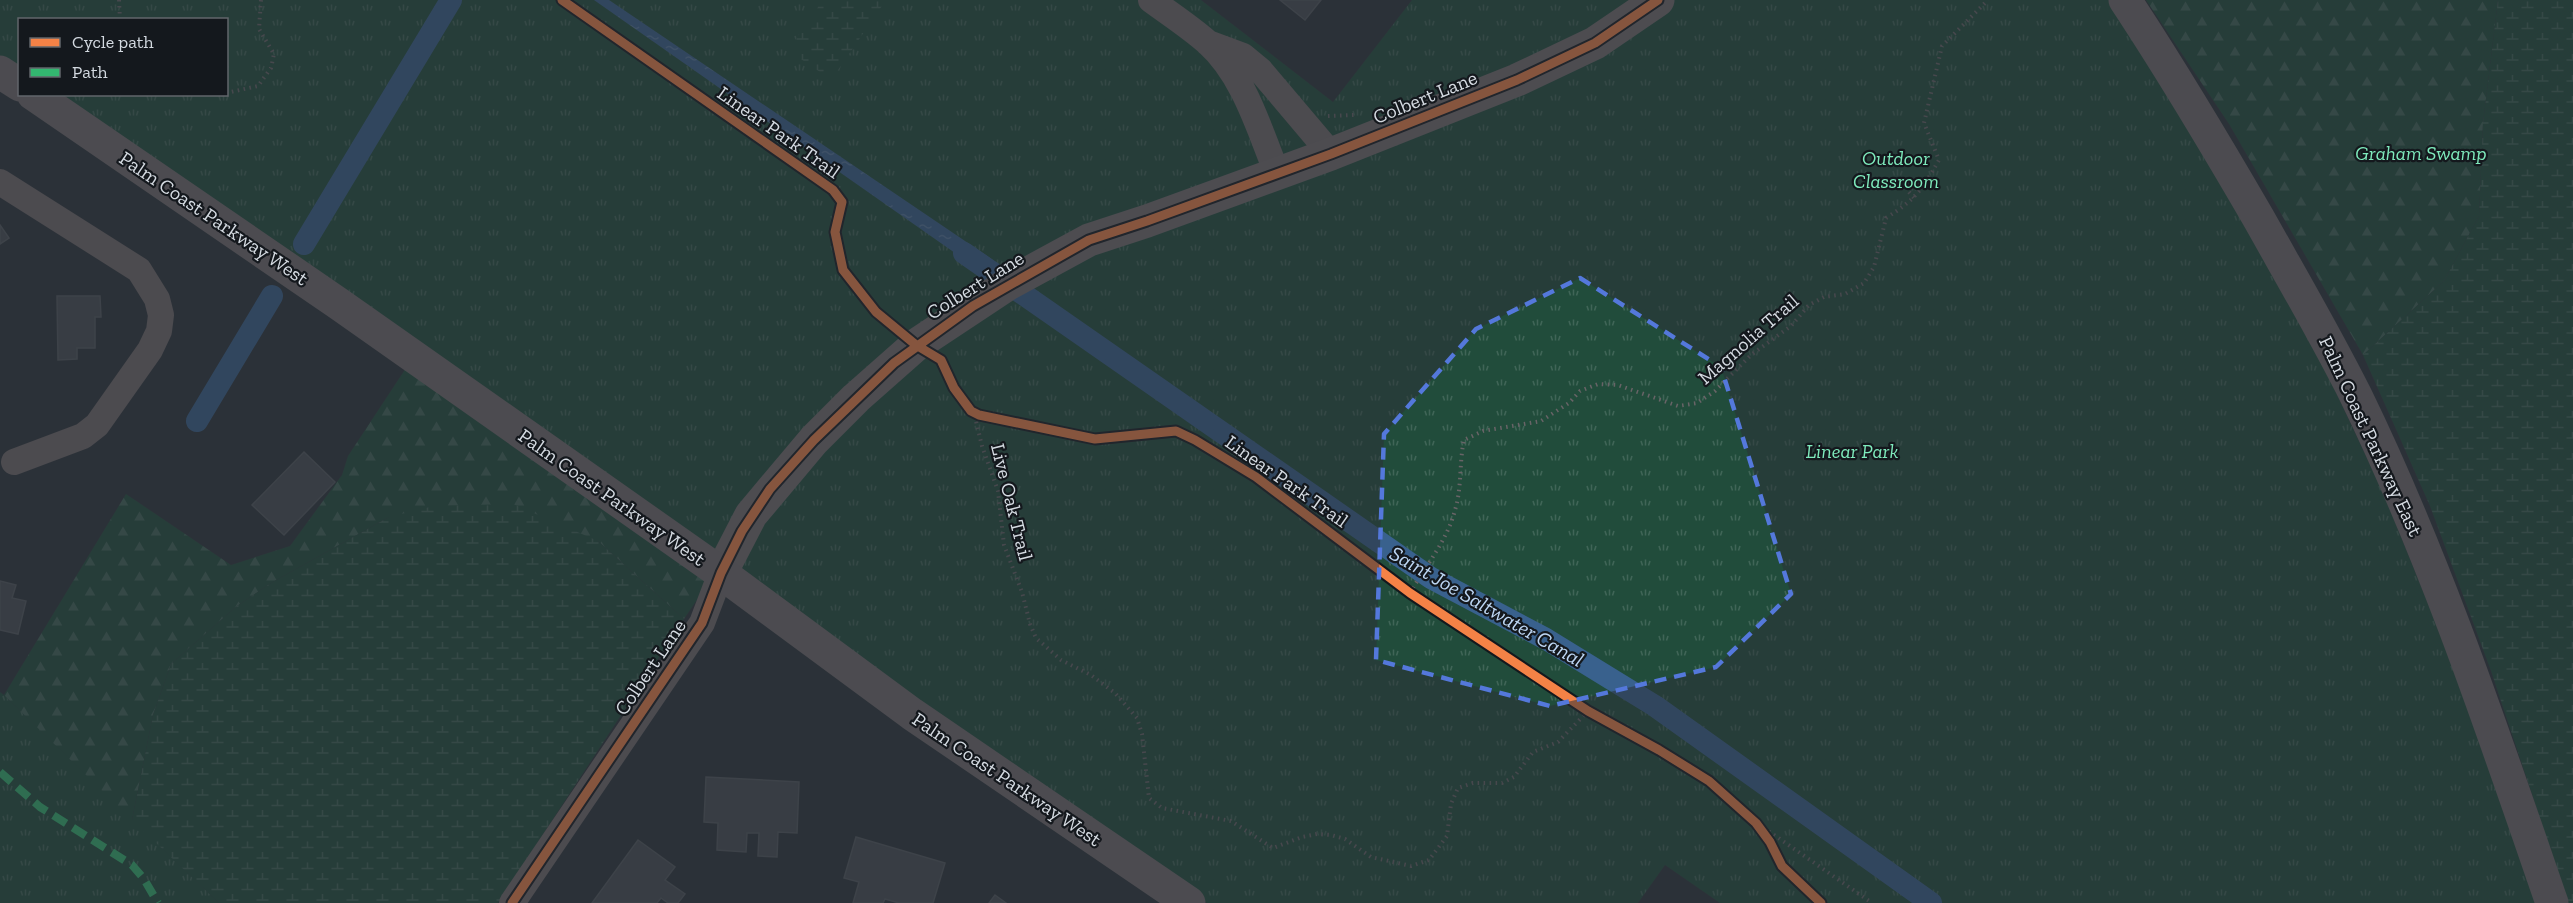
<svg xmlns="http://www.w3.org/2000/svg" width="2573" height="903" viewBox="0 0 2573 903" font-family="'Zilla Slab',serif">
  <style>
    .grass { fill: url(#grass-tufts) }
    .forest { fill: url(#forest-firs) }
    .wetland { fill: url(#wetland-marsh) }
    .water { fill: url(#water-ripples) }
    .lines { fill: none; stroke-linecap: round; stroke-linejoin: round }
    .canal { stroke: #39618d; stroke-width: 22 }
    .building { fill: #474c52; stroke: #53585d; stroke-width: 1.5 }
    .path { stroke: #686467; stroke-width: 4; stroke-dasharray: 1.5 4.5; stroke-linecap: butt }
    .street { stroke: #736a6b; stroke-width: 26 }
    .secondary { stroke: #756d6e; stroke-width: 33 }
    .primary { stroke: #736b6d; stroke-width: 33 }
    .quiet { stroke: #33b770; stroke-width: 8; stroke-dasharray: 15 8; stroke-linecap: butt }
    .cycleway-casing { stroke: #14181d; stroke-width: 13 }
    .cycleway { stroke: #f48246; stroke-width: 9 }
    .marked { fill: none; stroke: #5478db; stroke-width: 4.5; stroke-dasharray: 12 8; stroke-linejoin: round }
    .labels { text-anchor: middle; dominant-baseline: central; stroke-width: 4.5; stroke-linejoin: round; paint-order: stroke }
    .street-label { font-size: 20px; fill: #d4dae1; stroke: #14181d }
    .park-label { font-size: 20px; font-style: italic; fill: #7febbd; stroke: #14181d }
    .water-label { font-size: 21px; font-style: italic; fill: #bdd6f3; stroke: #14181d }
  </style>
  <defs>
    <pattern id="grass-tufts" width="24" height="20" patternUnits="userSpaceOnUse" patternTransform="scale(1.5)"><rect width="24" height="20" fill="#214c3b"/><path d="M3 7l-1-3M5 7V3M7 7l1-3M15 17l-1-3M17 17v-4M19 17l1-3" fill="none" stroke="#406557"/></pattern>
    <pattern id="forest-firs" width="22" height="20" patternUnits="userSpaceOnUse" patternTransform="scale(1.5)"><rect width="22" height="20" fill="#214c3b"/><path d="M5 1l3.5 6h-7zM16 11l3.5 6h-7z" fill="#406557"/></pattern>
    <pattern id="wetland-marsh" width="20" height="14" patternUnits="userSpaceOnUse" patternTransform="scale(1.5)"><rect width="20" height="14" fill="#214c3b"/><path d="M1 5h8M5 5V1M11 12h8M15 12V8" fill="none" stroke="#406557"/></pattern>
    <pattern id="water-ripples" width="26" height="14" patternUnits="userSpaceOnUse" patternTransform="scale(1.5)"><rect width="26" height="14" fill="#39618d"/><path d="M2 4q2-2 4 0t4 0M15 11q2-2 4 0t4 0" fill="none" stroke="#55779d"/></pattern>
  </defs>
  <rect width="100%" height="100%" fill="#2c3238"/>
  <path class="grass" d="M0 0H1201L1333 102 1412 0H2114L2308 333 2382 490 2457 675 2541 903H1720L1665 865 1638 903H1207L898 693 56 95 226 94V20H20L19 70 0 57Z
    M0 692 4 695 219 903H0Z"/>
  <path class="forest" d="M2146 0H2498L2483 123 2479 216 2444 281 2363 355 2229 124Z
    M406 368 709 582 684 619 598 541 389 517 271 583 237 606 171 664 153 715 132 820 4 695 126 494 231 565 290 546 342 475 348 456Z"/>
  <path class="wetland" d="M823 0H886L836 73 826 76 795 55 793 43Z
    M2498 0H2573V903H2568L2491 671 2430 506 2363 355 2444 281 2479 216 2483 123Z
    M513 504 598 541 684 619 498 903H219L132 820 153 715 171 664 237 606 271 583 389 517 434 506Z"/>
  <path class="water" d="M594 0H609L999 264 985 274Z"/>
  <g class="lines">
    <path class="canal" d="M304 244 451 0
      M964 253 1431 578 1546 639 1655 706 1931 903
      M197 421 272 296"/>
  </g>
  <path class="building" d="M1280 0H1321L1305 20Z
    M0 225 9 238 0 244Z
    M57 296H100L101 317H95V348H77V359L58 360Z
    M304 452 335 482 284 535 252 505Z
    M0 581 16 585 12 598 26 601 18 634 0 630Z
    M706 777 799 782 797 833 778 832 777 857 758 856 759 833H747L746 852 717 850 718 823 704 822Z
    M856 837 945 863 933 903H899L885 899 883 903H853L859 882 844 878Z
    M638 840 675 867 665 880 685 894 678 903H668L661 898 657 903H592Z
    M995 895 1006 903H989Z"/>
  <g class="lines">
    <path class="path" d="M119 0 120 20
      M226 93 258 86 271 68 274 54 259 29 261 0
      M1328 116 1354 115
      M1909 192 1914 198
      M971 411 976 421 982 446 998 491 1004 545 1022 592 1030 624 1036 638 1061 660 1091 675 1115 693 1137 718 1142 734 1149 798 1162 808 1231 821 1273 848 1302 837 1317 834 1331 835 1345 839 1371 857 1411 866 1429 860 1447 836 1451 804 1458 788 1473 783H1502L1514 777 1533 752 1558 742 1588 711
      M1410 593C1425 567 1448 539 1455 510 1462 488 1459 463 1464 440L1483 431 1541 421 1569 403 1580 391 1598 384 1618 385 1678 406 1697 403 1715 391 1751 355 1791 326 1809 305 1824 297 1845 294 1864 283 1874 267 1886 218C1916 199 1922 190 1939 160L1924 123 1942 46 1988 0
      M1754 821 1872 903"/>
    <path class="street" d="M1151 0C1170 14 1190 27 1207 42 1244 75 1259 129 1277 173
      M1208 43 1243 56 1260 70 1331 154
      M0 182 139 270 157 299 161 315 159 331 150 350 97 425 83 436 14 462
      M512 903 702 623 721 573"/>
    <path class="secondary" d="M721 573 751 515 814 440 856 398 916 345 1008 284 1089 240 1147 221 1331 154 1517 80 1595 43 1658 0"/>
    <path class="primary" d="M2125 0C2172 71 2216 145 2259 219 2292 278 2326 336 2356 396 2435 558 2493 732 2552 903
      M0 72 20 85
      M33 94 339 304 721 573 912 714 1189 903"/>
    <path class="quiet" d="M0 772 40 807 132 865 144 879 158 903"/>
    <defs>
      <path id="cycleway" d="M562 0 833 190 842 202 835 232 843 270 876 312 916 345 941 360 954 388 971 411 979 415 1095 439 1176 431 1195 440 1256 477 1410 593 1588 711 1659 750 1709 781 1756 823 1770 842 1782 866 1821 903
        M512 903 702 623 721 573 742 531 770 489 814 440 894 363 973 306 1089 240 1147 221 1331 154 1517 80 1595 43 1658 0"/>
    </defs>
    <use href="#cycleway" class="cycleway-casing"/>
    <use href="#cycleway" class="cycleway"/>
  </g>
  <path d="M0 0H2573V903H0ZM1580 278 1721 367 1791 594 1716 667 1550 706 1376 660 1384 434 1476 329Z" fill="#2c3238" fill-opacity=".55" fill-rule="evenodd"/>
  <path class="marked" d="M1580 278 1721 367 1791 594 1716 667 1550 706 1376 660 1384 434 1476 329Z"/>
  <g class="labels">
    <g class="street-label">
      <text transform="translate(1425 97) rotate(-22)">Colbert Lane</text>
      <text transform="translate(779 132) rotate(35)">Linear Park Trail</text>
      <text transform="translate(214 218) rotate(34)">Palm Coast Parkway West</text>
      <text transform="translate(975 285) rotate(-32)">Colbert Lane</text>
      <text transform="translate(1748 339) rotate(-41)">Magnolia Trail</text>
      <text transform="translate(2371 436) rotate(65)">Palm Coast Parkway East</text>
      <text transform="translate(1287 481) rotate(35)">Linear Park Trail</text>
      <text transform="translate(612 497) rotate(35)">Palm Coast Parkway West</text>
      <text transform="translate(1012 502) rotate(76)">Live Oak Trail</text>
      <text transform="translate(650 667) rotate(-56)">Colbert Lane</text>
      <text transform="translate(1007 779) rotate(34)">Palm Coast Parkway West</text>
    </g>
    <g class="park-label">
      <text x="2421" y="153">Graham Swamp</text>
      <text x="1896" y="158">Outdoor<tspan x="1896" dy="23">Classroom</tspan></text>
      <text x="1852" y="451">Linear Park</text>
    </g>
    <g class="water-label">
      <text transform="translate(1487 606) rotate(30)">Saint Joe Saltwater Canal</text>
    </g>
  </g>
  <rect x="18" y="18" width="210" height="78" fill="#14181d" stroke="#61666b" stroke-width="1.5"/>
  <rect x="30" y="38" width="30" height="9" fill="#f48246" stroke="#61666b" stroke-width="1.5"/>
  <text x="72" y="48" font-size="18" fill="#d4dae1">Cycle path</text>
  <rect x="30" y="68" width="30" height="9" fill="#33b770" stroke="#61666b" stroke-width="1.5"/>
  <text x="72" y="78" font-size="18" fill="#d4dae1">Path</text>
</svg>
